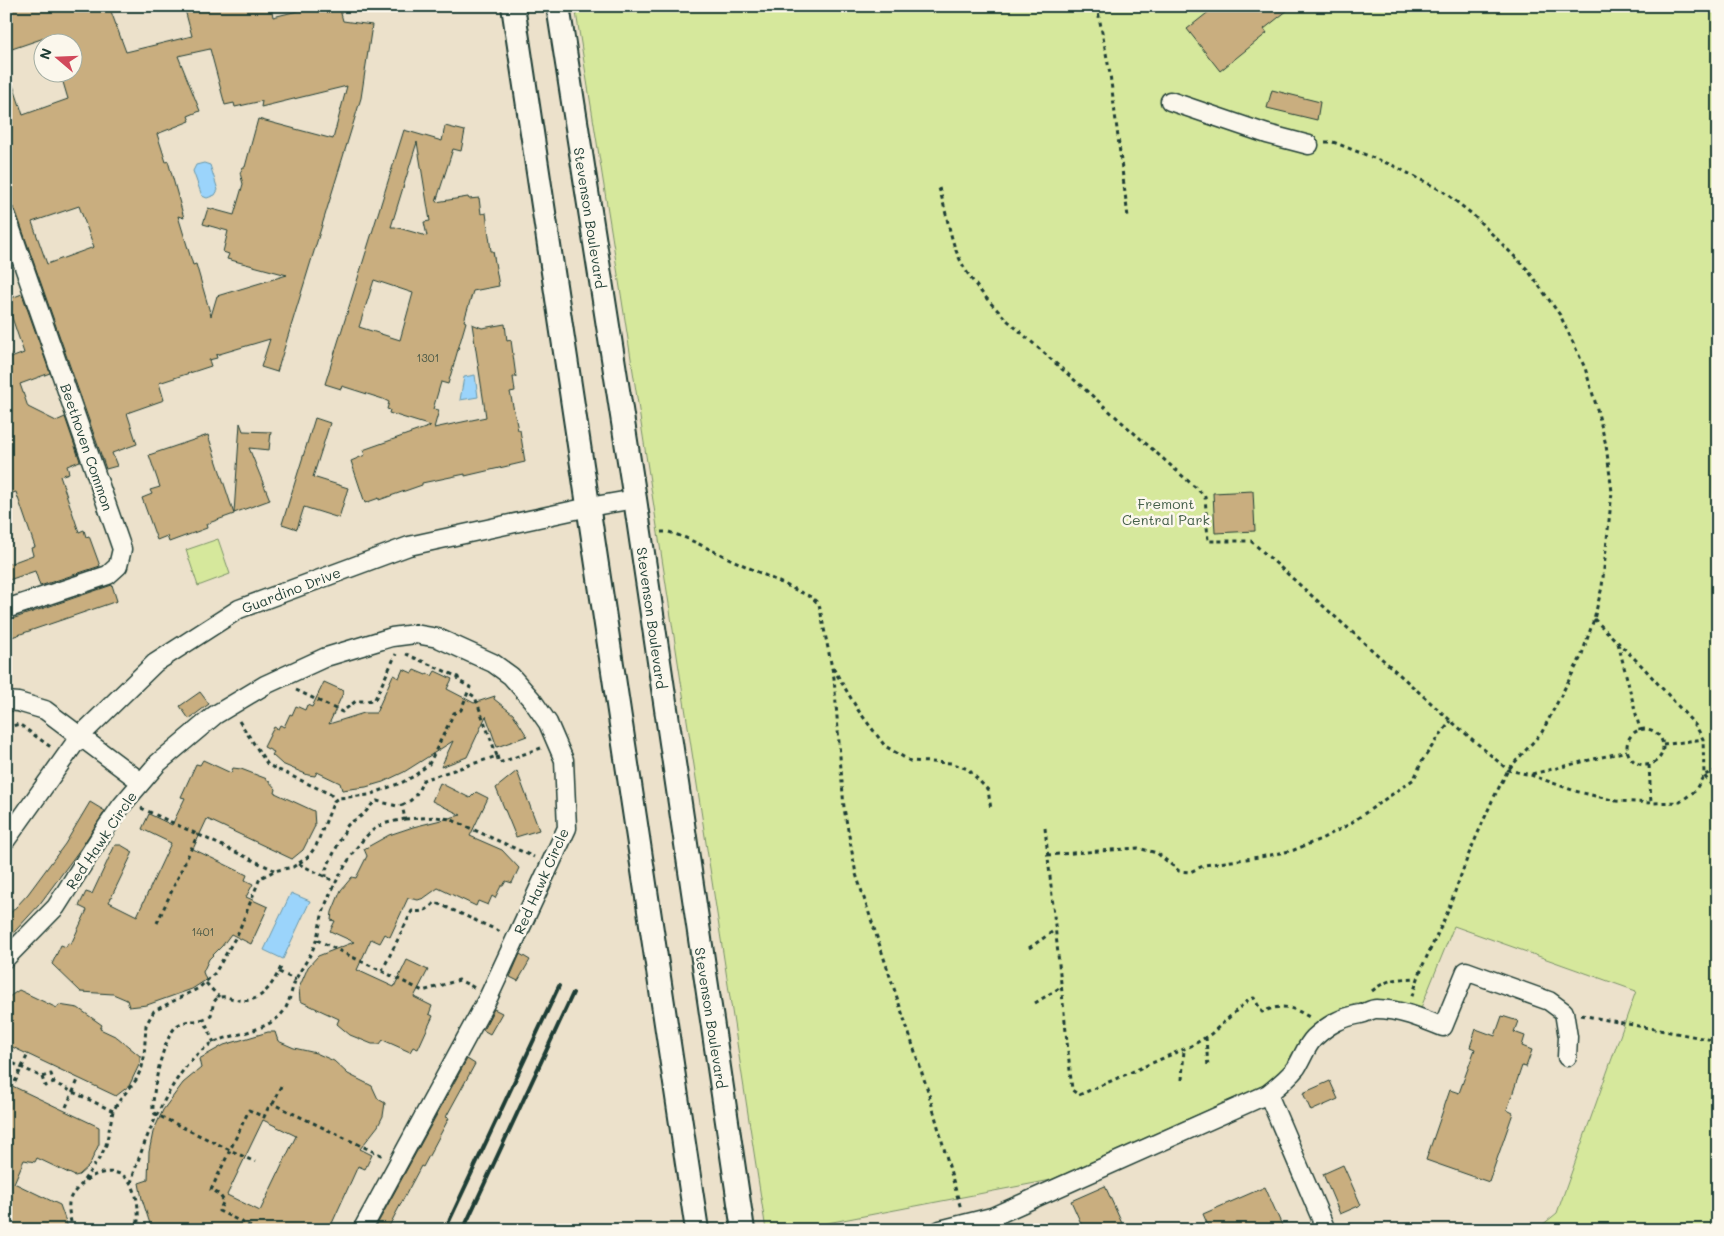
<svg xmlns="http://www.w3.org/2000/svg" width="1724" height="1236" viewBox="0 0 1724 1236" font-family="Mali,sans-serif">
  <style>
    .green { fill: #d6e89c; stroke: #7a9268 }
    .water { fill: #9bd4fb; stroke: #6998ab }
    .building { fill: #c9ae7f; stroke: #1f3d34; fill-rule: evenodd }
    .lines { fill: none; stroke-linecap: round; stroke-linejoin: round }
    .minor-casing { stroke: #1f3d34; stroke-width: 21 }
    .major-casing { stroke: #1f3d34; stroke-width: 26 }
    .path { stroke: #1f3d34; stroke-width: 3; stroke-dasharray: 4 4; stroke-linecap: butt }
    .minor { stroke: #fbf7ec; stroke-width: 18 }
    .major { stroke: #fbf7ec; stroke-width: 22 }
    .rail { stroke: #1f3d34; stroke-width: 4 }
    .labels { text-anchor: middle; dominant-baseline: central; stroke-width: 5; stroke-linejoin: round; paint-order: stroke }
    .number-label { font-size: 11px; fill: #4a5947 }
    .street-label { font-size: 14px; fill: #1f3d34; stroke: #fbf7ec }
    .park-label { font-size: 14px; fill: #445f49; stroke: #fbf7ec }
  </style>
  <rect width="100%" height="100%" fill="#ece1cb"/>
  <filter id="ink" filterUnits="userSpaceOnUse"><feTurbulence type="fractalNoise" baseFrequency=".02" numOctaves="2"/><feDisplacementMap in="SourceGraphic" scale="10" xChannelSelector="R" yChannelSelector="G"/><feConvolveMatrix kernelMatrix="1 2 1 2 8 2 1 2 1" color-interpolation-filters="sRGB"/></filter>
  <g filter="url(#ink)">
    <path class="green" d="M575 6H1718V1230H1536L1557 1213 1636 991 1454 926 1420 1010 1401 1005 1356 1004 1342 1009 1314 1026 1297 1046 1280 1073 1268 1083 1051 1180 791 1230H766L612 236Z
      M218 539 230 574 198 586 186 550Z"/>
    <path class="water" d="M204 163 210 165 218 190 215 195 207 198 202 196 193 171 196 165Z
      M475 375 478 397 460 400 464 377Z
      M291 893 310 901 283 959 264 950Z"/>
    <path class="building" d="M11 6H109L126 52 192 36 184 6H271L273 17 318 6H339L343 21 372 25 361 98 277 372 261 367 270 339 216 355 217 358 209 360 211 366 159 383 164 400 127 413 137 444 112 453 117 466 106 469 16 212 13 207 8 205 6 199V73H9L23 115 68 99 60 72H72V42H55L53 35 6 51V11L12 10ZM210 49 225 105 234 103 235 107 262 101 261 107 347 86 333 139 258 119 245 167H243L240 173 243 184 234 215 208 208 203 224 228 231 223 252 229 254 227 259 287 275 217 296 211 316 196 264 193 265 178 216 184 218 168 161 166 162 157 134 190 121 188 116 200 111 178 56ZM79 206 94 247 47 264 32 222Z
      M1216 6H1293L1264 29 1267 33 1220 71 1187 29Z
      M1272 90 1320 102 1317 120 1267 108Z
      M445 126 465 131 461 151 453 149 436 202 468 197 469 199 479 198 481 214 486 213 491 251H493L499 286 473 291 464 321 466 322 448 384 441 382 433 409 439 410 434 428 486 417 472 324 482 328 505 324 507 341 511 340 516 377H513L515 391 510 392 518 430H520L525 462 465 476V474L422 483V485L379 500V498L365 503 351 461 365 455 363 450 431 426 389 413 390 410 387 409 389 402 383 399 342 386 341 389 325 384 404 130 442 141ZM417 142 430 221 424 222 427 236 395 227H391ZM374 280 413 293 400 340 359 327Z
      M22 294 50 373 20 384 28 407 56 421 65 417 80 461 67 466 69 473 60 476 79 532 84 530 86 537 89 536 100 566 40 586 35 571 6 581V565L33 555 31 548 35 547 16 492 6 495V352H9L11 358 24 353 6 300Z
      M315 418 330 423 313 477 348 488 339 518 304 507 297 529 282 524Z
      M240 423 243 431 271 432 269 450 249 448 270 500 234 513Z
      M208 435 234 514 206 524 207 528 169 542 167 536 157 540 142 498 152 494 150 490 160 487 149 455Z
      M1253 491 1255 531 1215 533 1213 493Z
      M112 585 117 601 6 639V621Z
      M403 669 412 673 414 670 426 675 427 673 432 676 435 671 452 679 447 689 474 703 495 696 494 699 513 714 527 736 497 747 486 716 467 757 441 767 453 741 404 772 383 782 366 787 342 790 340 783 317 772 315 776 308 775 282 764 272 755 274 752 264 747 274 727 278 729 280 725 284 727 290 714 292 715 296 706 305 710 307 705 312 707 324 682 344 691 329 724 364 713H376L393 675 399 678Z
      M200 692 209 704 189 719 180 706Z
      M203 760 231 773 233 768 241 769 267 779 276 789 275 793 314 811 315 826 303 850 292 859 207 819 193 849 247 875 245 880 253 884 246 897 268 907 251 944 231 934 222 946 209 959 203 972 206 980 192 989 147 1005 129 1007 127 1000 113 994 81 992 52 964 61 945 66 947 68 943 71 944 87 910 79 906 86 892 92 894 115 845H121L133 852 109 902 137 916 171 843 142 829 149 814 172 825 185 798 181 797 196 764 200 765Z
      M517 771 539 830 516 837 496 788Z
      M440 783 470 798 476 792 488 798 470 836 502 850 519 868 512 883 506 881 503 886H501L495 898 492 896 488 905 478 901 476 906 438 888 424 898 418 900 408 898 390 937 385 934 380 943 371 939 357 970 394 987 407 960 428 970 414 997 432 1006 429 1014 433 1016 418 1049 413 1047 410 1052 383 1040 380 1044H372L350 1035 337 1024 339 1019 300 1001 299 988 308 967 318 956 354 942 330 931 335 921 331 920 332 912 341 890 352 877 356 878 367 856 364 849 389 835 413 827 461 815 432 801Z
      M90 802 105 811 81 848 39 905 6 941V918L28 894 65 844Z
      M520 954 530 960 518 981 510 977Z
      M19 990 57 1008 59 1005 78 1008 102 1025 100 1029 117 1037 140 1056V1063L129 1086 116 1096 6 1044V999Z
      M494 1009 502 1013 490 1034 483 1030Z
      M1502 1016 1518 1021 1514 1032 1525 1036 1522 1046 1532 1050 1526 1067 1522 1066 1507 1110 1513 1113 1489 1182 1426 1160 1450 1090 1459 1093 1475 1049 1470 1047 1476 1029 1495 1036Z
      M268 1032H275L278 1041 294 1048 316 1053 334 1061 348 1074 372 1086 378 1099 385 1103 383 1116 378 1126 360 1149 372 1155 365 1169 358 1166 329 1230H152L142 1199 139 1183 148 1180 149 1152 153 1132 163 1110 183 1083 201 1068 199 1059 224 1045ZM263 1120 296 1136 260 1211 227 1195Z
      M467 1059 475 1064 446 1117 449 1118 423 1167 421 1166 387 1230H374Z
      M1330 1081 1338 1099 1311 1111 1303 1093Z
      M6 1083 99 1127V1144L89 1166 79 1175 75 1176 37 1158 35 1162 24 1160 14 1183 60 1205 69 1230H6Z
      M1343 1165 1361 1205 1340 1214 1323 1174Z
      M1105 1186 1125 1230H1084L1071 1201Z
      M1265 1187 1284 1230H1210L1203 1214Z"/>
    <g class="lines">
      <defs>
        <path id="minor" d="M1170 101 1267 134 1309 145
          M6 215 122 549 118 566 108 575 6 609
          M6 701 18 702 45 710 141 782
          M6 840 80 736 155 663 239 609 409 546 589 507 635 499
          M6 958 56 907 106 828 122 805 158 763 215 715 265 685 326 657 392 637 415 634 438 638 493 663 511 676 532 700 548 723 564 760 567 828 489 996 362 1230
          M1268 1094 1326 1230
          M940 1230 992 1217 1268 1094C1278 1086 1288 1078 1296 1068 1302 1059 1306 1046 1314 1038 1329 1024 1342 1017 1361 1014 1366 1013 1371 1009 1376 1009 1399 1009 1421 1018 1443 1027L1466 971 1549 1001 1564 1012 1568 1037 1567 1057"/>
        <path id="major" d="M513 6 697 1230
          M558 6 635 499 743 1230"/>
      </defs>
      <use href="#minor" class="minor-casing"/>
      <use href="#major" class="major-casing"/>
      <path class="path" d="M1097 6 1110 74 1128 217
        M1325 142H1333L1394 166 1443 191 1472 214 1527 269 1560 315 1585 368 1596 405 1606 445 1612 492 1602 587 1594 619 1581 657 1542 732 1508 770 1492 801 1468 856 1446 916 1422 967 1411 999
        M939 188C945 207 948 226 954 245 964 275 986 299 1008 321L1205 496 1208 541H1251L1451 721 1508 770 1531 775 1575 791 1616 801 1651 803 1680 802 1695 791 1704 775 1718 770
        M661 532H669L686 538 811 597 819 604 834 678 844 808 856 874 928 1091 961 1209
        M1594 619 1643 667 1696 726 1703 739 1704 775 1718 795
        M1618 643 1640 730
        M833 668 858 710 885 746 910 761 951 763 968 769 988 790 991 809
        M296 690 342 712 356 701H367L375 699 396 654
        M239 721 268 765 330 794 336 800
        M6 728 19 724 52 748
        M1627 747a18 18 0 1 1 36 0a18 18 0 1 1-36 0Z
        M1663 745 1703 739
        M497 756 499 763 541 748
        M1649 765 1651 803
        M1532 774 1627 751
        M402 805C415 800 418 792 423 780L497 756 475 697 469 693
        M141 808 274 870
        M405 819 436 817 450 819 534 857
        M1045 828 1072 1090 1079 1095 1193 1045 1211 1034 1249 999 1254 998 1262 1012C1284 1003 1292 1007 1311 1018
        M1047 855 1138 848 1157 853 1179 871 1190 872 1205 865 1266 856 1294 850 1321 839 1348 825 1414 779 1422 761 1437 739 1451 721
        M299 864 336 882C346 864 361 836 379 826 387 822 397 821 405 819L402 805 397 806 377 801C370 804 368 811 361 816 356 820 351 821 347 826L326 869V877
        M157 923 198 834
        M317 940 423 991 459 980 475 988
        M1029 948 1055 930
        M382 971 412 911C422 913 428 910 435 902L501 932
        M279 972 296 980
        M206 983 219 997
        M1372 991C1388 978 1399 979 1418 978
        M1035 1003 1061 987
        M1581 1015 1718 1041
        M204 1019C195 1022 186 1020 178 1025 163 1035 152 1092 153 1110L155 1114 255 1162
        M1206 1037 1208 1068
        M214 1043 204 1019 211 1015C213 1009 212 1001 218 998 223 995 229 998 234 999 260 1006 271 987 281 967
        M6 1060 42 1077 51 1074 54 1083 113 1111
        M42 1077 45 1086 54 1083
        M1182 1080 1184 1049
        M15 1082 28 1054
        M281 1086 273 1104 383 1156
        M66 1107 79 1078
        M84 1180 101 1156 106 1145 113 1111 119 1101 136 1080 142 1067 144 1058 146 1025 154 1011 199 988 215 973 238 933 260 878 274 871 293 867 308 857 316 846 334 801 338 798 369 795 403 782 414 776 429 764 454 713 461 710 470 687 459 681 458 677 406 654
        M131 1183C142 1143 176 1059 215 1042 236 1033 269 1031 284 1011 290 1002 291 990 296 979 301 968 310 958 314 946 319 935 319 924 323 913 326 902 331 892 336 882
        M73 1230C71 1222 68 1211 69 1203 70 1196 74 1192 79 1187 85 1180 92 1175 102 1173 136 1166 141 1204 137 1230
        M258 1230 219 1211 224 1201 219 1194 211 1190 249 1110 264 1117 269 1106 273 1104"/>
      <use href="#minor" class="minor"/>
      <use href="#major" class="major"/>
      <path class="rail" d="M445 1230 559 986
        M463 1230 573 993"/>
    </g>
  </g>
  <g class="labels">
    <g class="number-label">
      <text x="428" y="357">1301</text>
      <text x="203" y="931">1401</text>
    </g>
    <g class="street-label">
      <text transform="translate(590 218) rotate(81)">Stevenson Boulevard</text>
      <text transform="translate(87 447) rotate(71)">Beethoven Common</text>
      <text transform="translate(291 590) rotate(-21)">Guardino Drive</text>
      <text transform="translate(652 618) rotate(82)">Stevenson Boulevard</text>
      <text transform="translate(101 840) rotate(-56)">Red Hawk Circle</text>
      <text transform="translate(541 881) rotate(-66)">Red Hawk Circle</text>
      <text transform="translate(711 1018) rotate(81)">Stevenson Boulevard</text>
    </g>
    <g class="park-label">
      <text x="1166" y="503">Fremont<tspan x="1166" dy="16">Central Park</tspan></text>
    </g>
  </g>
  <rect width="1724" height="1236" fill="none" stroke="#fbf7ec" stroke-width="25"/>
  <rect x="12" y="12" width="1699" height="1211" fill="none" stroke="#1f3d34" stroke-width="2" filter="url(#ink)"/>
  <g transform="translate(58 58) rotate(289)"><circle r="24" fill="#fbf7ec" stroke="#a3ada2"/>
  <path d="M0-4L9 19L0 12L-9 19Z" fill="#d1495b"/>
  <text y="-8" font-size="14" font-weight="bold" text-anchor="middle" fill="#1f3d34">N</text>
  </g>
</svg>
